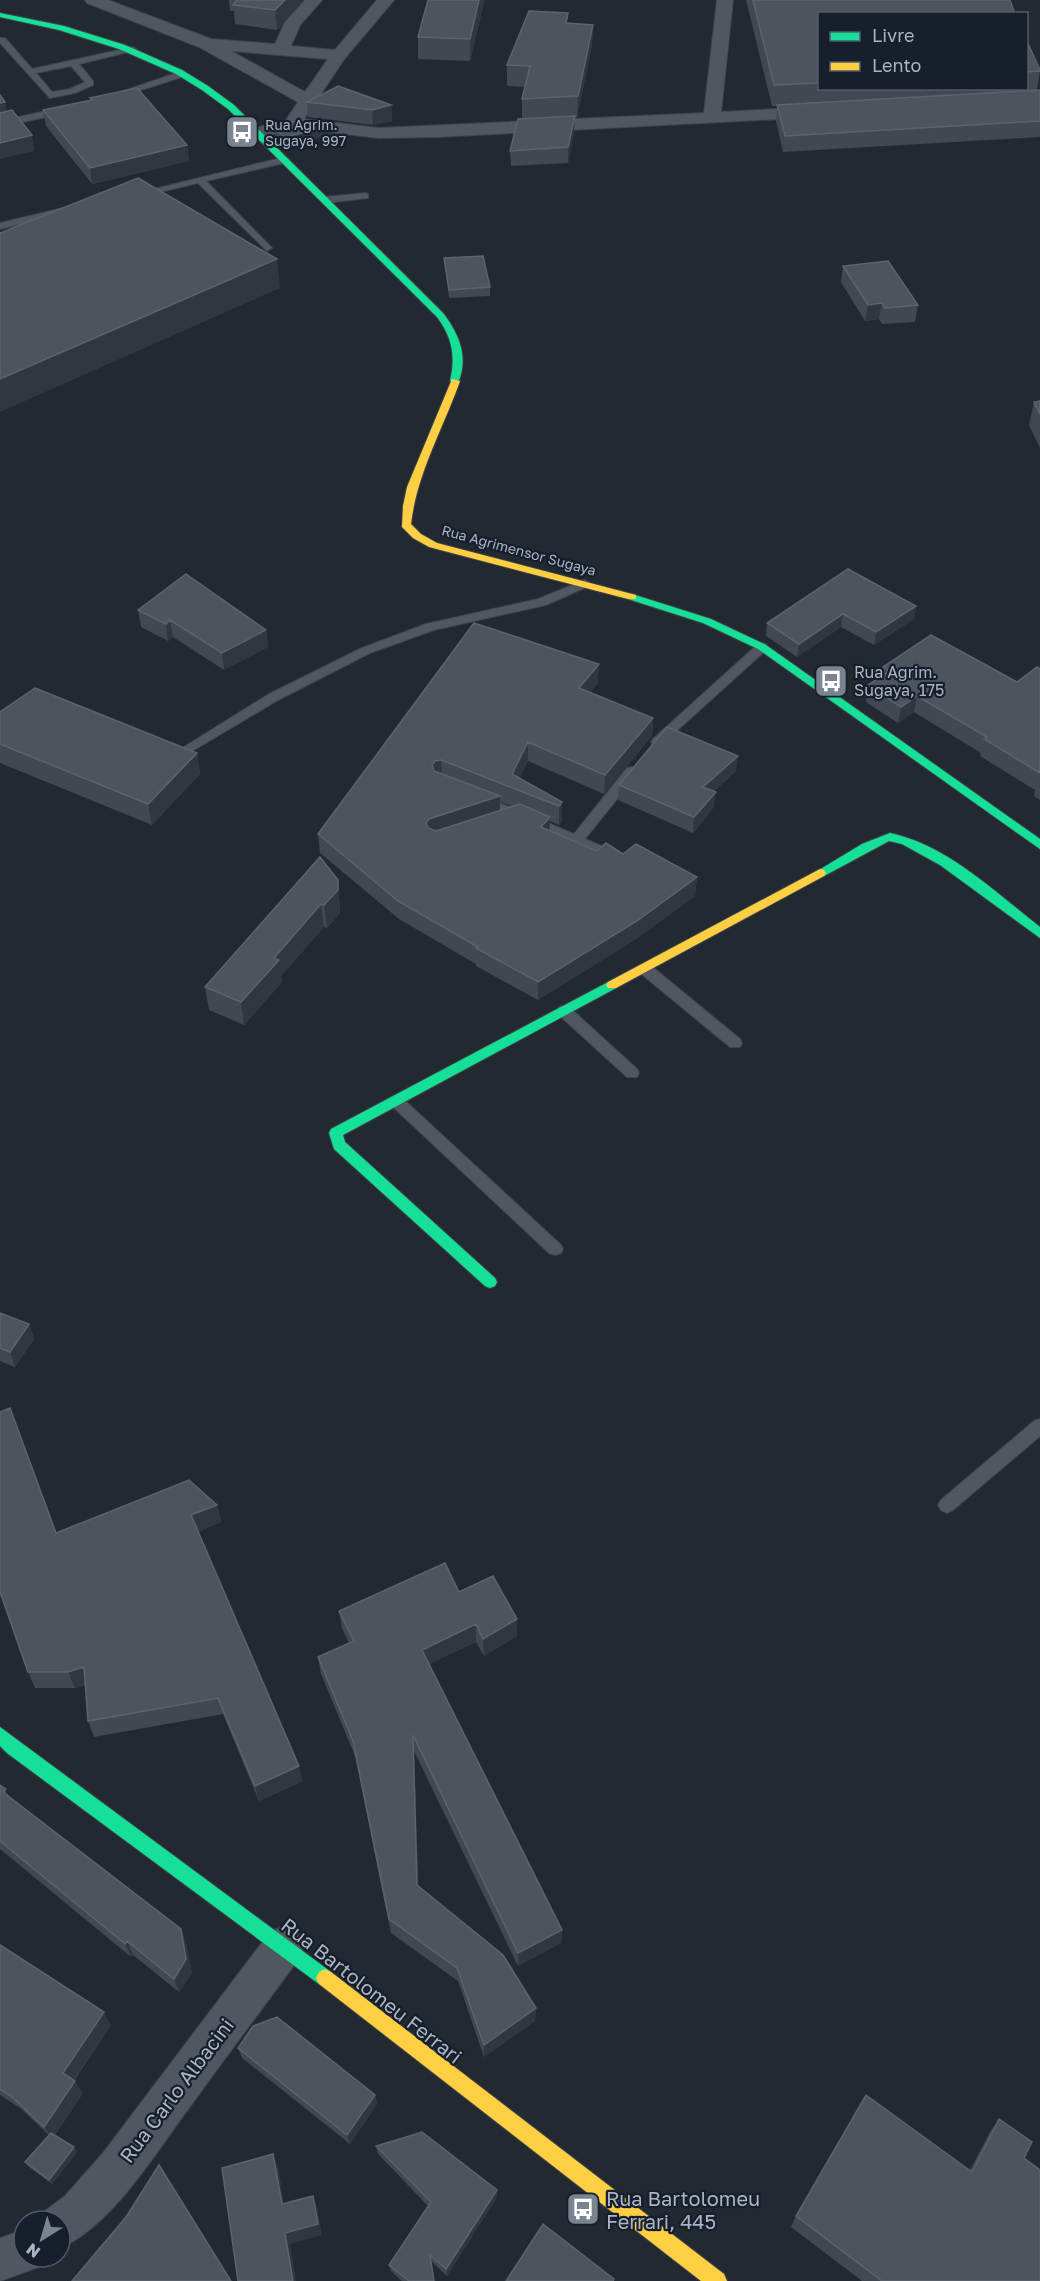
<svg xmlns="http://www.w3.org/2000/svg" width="1040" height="2281" viewBox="0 0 1040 2281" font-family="'Golos Text',sans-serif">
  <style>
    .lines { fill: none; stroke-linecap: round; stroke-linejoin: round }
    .lane-casing { stroke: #3f444a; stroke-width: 2 }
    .street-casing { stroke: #3f444a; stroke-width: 2 }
    .fast-casing { stroke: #3f444a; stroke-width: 2 }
    .slow-casing { stroke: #3f444a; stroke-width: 2 }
    .lane { fill: #515760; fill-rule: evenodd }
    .street { fill: #515760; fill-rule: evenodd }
    .fast { fill: #16e098; fill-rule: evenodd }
    .slow { fill: #ffcf43; fill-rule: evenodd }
    .wall { fill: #424851; fill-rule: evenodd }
    .shaded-wall { fill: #31373f }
    .building { fill: #4d545d; stroke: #5b636e; stroke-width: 1.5 }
    .labels { text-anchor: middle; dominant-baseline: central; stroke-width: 4.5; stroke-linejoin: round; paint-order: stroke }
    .far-poi-label { font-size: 14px; fill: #a9b5c5; stroke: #161f2b; text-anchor: start }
    .far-street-label { font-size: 14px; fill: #a9b5c5; stroke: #161f2b }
    .poi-label { font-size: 16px; fill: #a9b5c5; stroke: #161f2b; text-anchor: start }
    .near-street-label { font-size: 20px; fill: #a9b5c5; stroke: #161f2b }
    .near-poi-label { font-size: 20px; fill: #a9b5c5; stroke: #161f2b; text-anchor: start }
  </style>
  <rect width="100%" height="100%" fill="#232931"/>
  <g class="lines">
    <defs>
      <path id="lane" d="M0 38H5L32 69 133 47 137 50 79 64 93 81V85L75 93 50 98 0 43ZM71 66 85 82 70 89 52 92 36 73Z
        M182 71 186 74 185 76 122 96 115 94Z
        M65 107 69 110 68 112 0 127V121Z
        M285 157 290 160 288 162 206 181 270 246 272 248 267 251 198 183 139 197 134 194Z
        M365 193 368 194V198L325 203 320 200 325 197Z
        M63 208 66 209V213L0 229V223Z
        M585 580 591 584 589 586 546 605 434 630 370 653 278 700 189 753H181L179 750 269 694 362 648 426 624 538 599Z
        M762 643 766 644V650L661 745H653L651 742 653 739 758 644Z
        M632 767 637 768 638 771 637 774 585 839 621 854 623 857 621 860 616 862 478 804 477 801 483 797 488 798 574 834 627 768Z
        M644 963 649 964 740 1039 742 1043 740 1047H730L639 972 637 968Z
        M564 1006 569 1007 637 1069 639 1073 637 1077H627L559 1015 557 1011 559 1007Z
        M396 1095 401 1097 561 1245 563 1249 561 1253 555 1255 549 1253 391 1105 389 1101 391 1097Z
        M1040 1419V1436L953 1510 947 1513 941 1510 938 1505 941 1500 1034 1421Z"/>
      <path id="street" d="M85 0H108L211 39 275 44 285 22 305 0H322L300 25 291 46 335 50 377 0H394L345 58 304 119 379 128 704 113 717 0H733L721 112 817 107 823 108 826 112 823 116 817 117 437 137 379 138 293 128 287 127 284 123 298 102 199 47 87 3ZM231 51 328 59 305 92Z
        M270 124 276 125 279 129C274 137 260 139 252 137L249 133 252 129Z
        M284 1926 298 1932 304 1946 298 1960C262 2009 225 2058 189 2108 156 2152 112 2226 60 2248V2221H41L45 2211 65 2196 103 2153 270 1932Z
        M24 2230V2257H44L39 2267 0 2281V2238Z"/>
      <path id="fast" d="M0 13 64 26 125 45 182 70 208 86 234 105 443 313C459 334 469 357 458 383L450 381C456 356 452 337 437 317L228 109 202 90 176 74 119 49 59 30 0 17Z
        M632 594 711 619 766 645 1040 839V849L758 649 703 623 628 599 627 597Z
        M890 833C947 845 995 892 1040 927V938L940 865 902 844 889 841 824 876H816L814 873 862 844Z
        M612 980 618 985 616 988 343 1135 345 1142 495 1278 497 1282 495 1286 490 1288 485 1286 334 1149 329 1133 331 1129Z
        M0 1727 331 1972 334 1978 331 1984 325 1987 319 1984 7 1753 0 1746Z"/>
      <path id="slow" d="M452 379 460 381C443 429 417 473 411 524L421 534 437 543 636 595V599H628L429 547 413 538 402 527 403 506 407 487Z
        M820 869 824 870 826 873 824 876 616 988H608L606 985 608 982Z
        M325 1969 331 1972 724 2274 727 2281H701L319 1984 316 1978 319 1972Z"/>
    </defs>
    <use href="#lane" class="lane-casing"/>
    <use href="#street" class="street-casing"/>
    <use href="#fast" class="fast-casing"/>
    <use href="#slow" class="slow-casing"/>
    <use href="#lane" class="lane"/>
    <use href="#street" class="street"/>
    <use href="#fast" class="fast"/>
    <use href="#slow" class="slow"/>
  </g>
  <path class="wall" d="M229 0H304L277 30 235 24 234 11H230Z
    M746 0H1010L819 14V88H1026V39L1040 70 1037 90H1040V137L783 152 776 121 777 106H772Z
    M484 2 470 61 418 59V37Z
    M568 23 593 25 592 45 577 117H575L574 132 568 163 511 166 510 151 522 119V99L525 87 507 86V65Z
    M90 98 187 145 189 161 92 184 46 126 43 110 91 100Z
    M307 102 391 105 392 121 373 125 308 117Z
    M274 128 332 135 284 145 275 136Z
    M444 258 490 287V296L449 298Z
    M843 266 918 305 915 322 882 324 879 319 865 321 841 282Z
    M1040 401V448L1029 425 1034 402Z
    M916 606 914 619 874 645 841 627 797 657 766 636 767 623Z
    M138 610 266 630 268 647 224 670 173 637 168 641 141 627Z
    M474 623 598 683 590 692 653 718 652 736 604 794 528 761 519 778 562 802V821L559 825 550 821 549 831 597 851 623 854 697 877 695 896 636 939 538 1000 476 966V964L399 919 320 853 318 834ZM500 802 512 806 500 810Z
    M883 667 1017 682 1040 669V800L1034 796 1035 790 980 756 981 753 914 712 898 723 866 702 868 685 882 675Z
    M0 712 197 753 200 774 152 825 0 763Z
    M736 771 714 791V807L693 833 618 800 619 785Z
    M338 880 340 913 327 928 324 927 281 976 282 982 244 1025 209 1010 205 987Z
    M0 1313 29 1324 34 1339 15 1367 0 1361Z
    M217 1505 221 1522 198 1532 303 1781 259 1801 223 1714 94 1737 88 1721 86 1685 75 1688H35L28 1672 56 1533Z
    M459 1592 517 1636 484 1656 476 1642 429 1664 562 1930 561 1943 518 1966 414 1751 418 1886 536 2008 535 2021 484 2057 458 1981 391 1933 355 1756 321 1674 318 1657 349 1643 342 1628 339 1611Z
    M0 1785 10 1797 186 1943 192 1973 179 1992 133 1955 131 1957 0 1849Z
    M0 1945 111 2025 74 2081 83 2093 55 2135 77 2152 52 2184 29 2167 25 2162 49 2135 20 2108 0 2095Z
    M238 2048 375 2095 377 2104 350 2144 242 2058Z
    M999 2119 1024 2158 1040 2281H862L791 2227 796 2216 970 2170 990 2132Z
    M376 2146 497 2197 447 2276 431 2261 434 2281H402L391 2271 389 2265 428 2206 378 2154Z"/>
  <path class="shaded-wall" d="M285 0H304L277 30 275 10Z
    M479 0H484V2L470 61V39Z
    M593 25 592 45 577 117 578 96Z
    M5 102 8 117 0 119V103Z
    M391 105 392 121 373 125 372 110Z
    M575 116 574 132 568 163V147Z
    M331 127 332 135 284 145V137Z
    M32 135 35 151 0 159V143Z
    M187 145 189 161 92 184 90 168Z
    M277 259 280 288 0 412V379Z
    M882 303 879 319 865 321 868 305Z
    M916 606 914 619 874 645 876 632Z
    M843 614 841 627 797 657 799 644Z
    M170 620 173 637 168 641 166 624Z
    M266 630 268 647 224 670 222 653Z
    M599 664 598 683 579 707V688Z
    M917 696 914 712 898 723 901 707Z
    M653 718 652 736 604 794 605 775Z
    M528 742V761L514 788 512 774Z
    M197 753 200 774 152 825 148 804Z
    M738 756 736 771 702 802 703 787Z
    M441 760 442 779 436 780 432 765 435 761Z
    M716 792 714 807 693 833 694 817Z
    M500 796V815L430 838 426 823 429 819Z
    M562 802V821L559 825V806Z
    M550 817 549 836 541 827Z
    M697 877 695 896 636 939 538 1000V982Z
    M338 880 340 913 327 928 324 905Z
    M321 904 324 927 281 976 282 982 244 1025 241 1002 274 958Z
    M29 1324 34 1339 15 1367 10 1352Z
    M217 1505 221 1522 195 1533 191 1515Z
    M517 1619V1636L484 1656 483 1639Z
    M476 1624V1642L423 1667 422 1650Z
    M84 1667 91 1684 75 1688 68 1672Z
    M413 1735 414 1751 419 1899 417 1885Z
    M299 1766 303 1781 259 1801 255 1786Z
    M181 1929 186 1943 192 1973 179 1992 174 1979Z
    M562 1930 561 1943 518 1966V1953Z
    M127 1941 133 1955 131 1957 125 1944Z
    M536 2008 535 2021 484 2057V2045Z
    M104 2012 111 2025 70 2085 63 2073Z
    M75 2081 83 2093 53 2138 44 2127Z
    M375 2095 377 2104 350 2144 347 2135Z
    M74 2147 77 2152 52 2184 49 2180Z
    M273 2154 278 2166 286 2216 282 2204Z
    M497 2190V2197L447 2276 446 2269Z
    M313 2196 317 2207 322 2235 290 2244 296 2281H293L285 2233Z"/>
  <path class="building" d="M237 0H285L275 10 233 5Z
    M428 0H479L470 39 418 37Z
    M753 0H1010L1015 14H819V83L774 85Z
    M529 11 568 13 566 23 593 25 578 96 522 99 530 66 507 65Z
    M1026 39 1040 70V71L1026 72Z
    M338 86 391 105 372 110 307 102Z
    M137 88 187 145 90 168 43 110 92 100 90 98Z
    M1040 90V121L785 136 777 105Z
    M0 95 5 102 0 103Z
    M12 110 32 135 0 143V113Z
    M575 116 568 147 510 151 518 119Z
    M286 121 331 127 284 137 274 128Z
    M138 178 277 259 0 379V233Z
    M483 256 490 287 449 290 444 258Z
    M888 261 918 305 885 308 882 303 868 305 843 266Z
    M1040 401V414L1034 402Z
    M848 569 916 606 876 632 843 614 799 644 767 623Z
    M186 574 266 630 222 653 170 620 166 624 138 610Z
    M474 623 599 664 579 688 653 718 605 775 528 742 512 774 562 802 559 806 441 760 435 761 432 765 434 771 500 796 429 819 426 823 428 828 436 831 520 804 550 817 541 827 597 851 606 843 623 854 636 844 697 877 637 921 538 982 476 948 478 947 398 901 318 834Z
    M931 635 1017 682 1037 667 1040 669V773L984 739 987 737 917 696 901 707 868 685 889 671 883 667Z
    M35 688 197 753 148 804 0 744V712Z
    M667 727 738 756 703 787 716 792 694 817 619 785Z
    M320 857 338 880V890L324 905 321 904 274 958 279 960 241 1002 205 987Z
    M0 1313 29 1324 10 1352 0 1348Z
    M10 1408 56 1533 189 1480 217 1505 191 1515 299 1766 255 1786 218 1698 88 1721 84 1667 68 1672H28L0 1592V1412Z
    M445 1563 459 1592 493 1576 517 1619 483 1639 476 1624 422 1650 562 1930 518 1953 413 1735 417 1885 503 1955 536 2008 484 2045 457 1968 389 1919 353 1741 318 1657 354 1641 339 1611Z
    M0 1785 6 1789 3 1792 181 1929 186 1959 174 1979 127 1941 125 1944 0 1841Z
    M0 1945 104 2012 63 2073 75 2081 44 2127 11 2096 0 2089Z
    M277 2017 375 2095 347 2135 238 2048 253 2026Z
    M866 2095 972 2172 999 2119 1032 2142 1024 2158 1040 2170V2281H882L796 2216Z
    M422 2132 497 2190 446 2269 430 2255 434 2281H409L389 2265 431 2202 376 2146Z
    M51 2133 74 2147 49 2180 25 2162Z
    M273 2154 282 2204 313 2196 318 2224 285 2233 293 2281H238L222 2168Z
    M159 2165 231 2281H72L126 2217Z
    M543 2224 614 2279 613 2281H506Z"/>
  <defs>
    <symbol id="bus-square" viewBox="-11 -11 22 22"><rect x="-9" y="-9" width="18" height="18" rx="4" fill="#7a8491" stroke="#161f2b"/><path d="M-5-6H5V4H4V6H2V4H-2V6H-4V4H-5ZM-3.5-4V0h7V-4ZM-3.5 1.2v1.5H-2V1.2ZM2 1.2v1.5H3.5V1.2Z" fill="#fff"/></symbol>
  </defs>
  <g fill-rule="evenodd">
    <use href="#bus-square" x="223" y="113" width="38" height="38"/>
    <use href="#bus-square" x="812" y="662" width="38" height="38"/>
    <use href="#bus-square" x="564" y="2190" width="38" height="38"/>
  </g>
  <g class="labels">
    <g class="far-poi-label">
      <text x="265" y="124">Rua Agrim.<tspan x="265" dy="16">Sugaya, 997</tspan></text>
    </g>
    <g class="far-street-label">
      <text transform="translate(519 550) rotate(15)">Rua Agrimensor Sugaya</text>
    </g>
    <g class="poi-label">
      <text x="854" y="672">Rua Agrim.<tspan x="854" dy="18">Sugaya, 175</tspan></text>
    </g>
    <g class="near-street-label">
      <text transform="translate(372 1990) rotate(38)">Rua Bartolomeu Ferrari</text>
      <text transform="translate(176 2090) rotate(-53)">Rua Carlo Albacini</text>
    </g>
    <g class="near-poi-label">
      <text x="606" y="2198">Rua Bartolomeu<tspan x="606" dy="23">Ferrari, 445</tspan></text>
    </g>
  </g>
  <rect x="818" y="12" width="210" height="78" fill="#161f2b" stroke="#515b69" stroke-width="1.5"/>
  <rect x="830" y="32" width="30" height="9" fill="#16e098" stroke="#515b69" stroke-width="1.5"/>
  <text x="872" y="42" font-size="18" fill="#a9b5c5">Livre</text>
  <rect x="830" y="62" width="30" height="9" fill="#ffcf43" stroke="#515b69" stroke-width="1.5"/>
  <text x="872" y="72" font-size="18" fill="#a9b5c5">Lento</text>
  <g transform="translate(42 2239) rotate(217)"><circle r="28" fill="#161f2b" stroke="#515b69" stroke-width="1.5"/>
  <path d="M0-4.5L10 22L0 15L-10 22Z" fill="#7a8491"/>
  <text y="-9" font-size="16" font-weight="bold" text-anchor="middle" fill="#a9b5c5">N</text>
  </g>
</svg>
